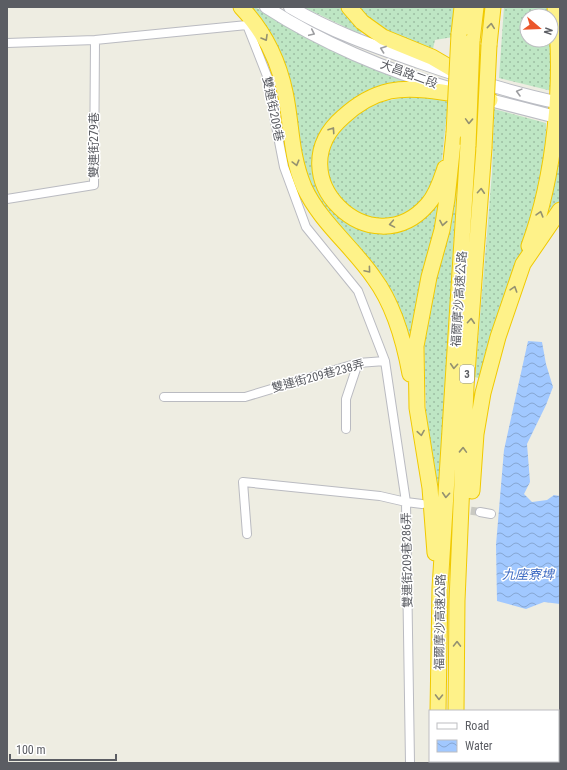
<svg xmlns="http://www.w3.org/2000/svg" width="567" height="770" viewBox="0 0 567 770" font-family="'Roboto Condensed','Noto Sans TC',sans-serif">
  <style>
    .grass { fill: url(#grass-dots) }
    .water { fill: url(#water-waves) }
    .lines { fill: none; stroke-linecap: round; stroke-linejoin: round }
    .minor-tunnel { stroke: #c9c9c2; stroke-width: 8; stroke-dasharray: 8 4; stroke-linecap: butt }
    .minor-casing { stroke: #babbc1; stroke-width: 10 }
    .secondary-casing { stroke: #bbbdc4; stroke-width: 14 }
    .motorway-casing { stroke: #f0c900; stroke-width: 17 }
    .minor { stroke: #fff; stroke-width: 8 }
    .secondary { stroke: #fff; stroke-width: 12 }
    .motorway { stroke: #fef289; stroke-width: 15 }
    .motorway-bridge-casing { stroke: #f0c900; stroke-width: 17; stroke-linecap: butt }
    .motorway-bridge { stroke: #fef289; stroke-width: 15 }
    .oneway { stroke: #949170 }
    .oneway2 { stroke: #9d9ea1 }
    .labels { text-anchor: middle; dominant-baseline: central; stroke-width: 3; stroke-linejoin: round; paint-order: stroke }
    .shield { fill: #fff; stroke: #8c8e92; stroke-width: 1 }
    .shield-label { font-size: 11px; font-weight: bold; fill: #5b5d63 }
    .street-label { font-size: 12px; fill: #5b5d63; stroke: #fff }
    .water-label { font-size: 13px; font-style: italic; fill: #426ec4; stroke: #fff }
  </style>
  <defs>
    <pattern id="grass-dots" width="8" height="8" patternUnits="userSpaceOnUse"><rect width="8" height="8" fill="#bee6c4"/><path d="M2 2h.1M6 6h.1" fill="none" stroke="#9dbea3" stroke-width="1.8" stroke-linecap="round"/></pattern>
    <pattern id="water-waves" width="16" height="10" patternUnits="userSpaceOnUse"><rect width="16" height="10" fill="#a1c8ff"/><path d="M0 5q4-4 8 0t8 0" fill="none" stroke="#86a6d2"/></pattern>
  </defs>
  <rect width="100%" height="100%" fill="#eeede2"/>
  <path class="grass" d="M245 7H255L285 25 423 86 350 103 334 117 324 131 326 202C343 220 350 225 374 230L441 195 412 345 350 240 308 185 300 152 294 106Z
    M303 7H342L350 20 363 31 360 34Z
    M356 7H454L453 37 435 40 432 53 375 26Z
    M504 7H550L551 16H527V40H551L552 91 499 78Z
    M411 96 434 97 448 102 442 159 436 181 425 200 413 212 382 221 364 218 338 199 325 168 328 150 341 125 375 103Z
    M494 109 546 123C548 204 507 302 481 379L475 377 492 173Z
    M560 127V201L547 219H542Z
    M457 184 438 502 426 412 424 337Z"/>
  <path class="water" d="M528 341 542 342 546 364 553 387 546 405 527 444 530 482 524 494 532 502 547 500 554 495 560 496V604L544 602 526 609 497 601 496 545 504 450Z"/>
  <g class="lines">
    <path class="minor-tunnel" d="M459 509 480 512"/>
    <defs>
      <path id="minor" d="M7 43 95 40 247 25 269 81 274 116 284 167 306 227 358 291 385 361
        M7 199 94 185 95 40
        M164 397H245L358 363 385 361 406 502 422 504
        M346 429V399L358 363
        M480 512 491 514
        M247 534 243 482 380 496 406 502 410 763"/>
      <path id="secondary" d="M266 7C320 42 387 71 449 88
        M290 7C332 32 373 46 419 62 465 78 512 93 560 103
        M482 98 560 118"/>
      <path id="motorway" d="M241 7C264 31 278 59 285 92 292 124 290 154 304 187 320 222 353 247 374 278 394 305 404 341 410 374
        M349 7 362 22 383 37 432 57 468 78
        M459 34 462 7
        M472 41 476 7
        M489 45 493 7
        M445 168C441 180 437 194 428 204 372 269 275 176 343 117 356 105 372 95 390 91 420 85 459 96 490 100
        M529 246C555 176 564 80 555 7
        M472 491 476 434 483 393 498 337 523 264 560 210
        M435 553 430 488 417 408 416 346 429 277 442 230 447 199 454 133
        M438 711 440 588 468 145
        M456 711 457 601 466 387 484 148
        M440 761V763
        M456 761V763"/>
    </defs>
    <use href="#minor" class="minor-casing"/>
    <use href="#secondary" class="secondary-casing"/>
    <use href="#motorway" class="motorway-casing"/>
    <use href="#minor" class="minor"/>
    <use href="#secondary" class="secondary"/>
    <use href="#motorway" class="motorway"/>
    <defs>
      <path id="motorway-bridge" d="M454 133 459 34
        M468 145 472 41
        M484 148 489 45"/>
    </defs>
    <use href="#motorway-bridge" class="motorway-bridge-casing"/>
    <use href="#motorway-bridge" class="motorway-bridge"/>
  </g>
  <defs><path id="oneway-chevron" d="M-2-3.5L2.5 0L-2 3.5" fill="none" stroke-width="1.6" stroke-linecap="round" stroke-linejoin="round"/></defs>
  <g class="oneway">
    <use href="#oneway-chevron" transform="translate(491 26) rotate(-84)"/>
    <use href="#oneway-chevron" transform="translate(265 38) rotate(60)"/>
    <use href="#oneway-chevron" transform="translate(469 121) rotate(92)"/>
    <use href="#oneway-chevron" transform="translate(332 130) rotate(-56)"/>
    <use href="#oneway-chevron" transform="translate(296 163) rotate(75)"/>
    <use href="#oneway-chevron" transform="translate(481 191) rotate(-86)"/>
    <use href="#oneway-chevron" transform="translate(540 214) rotate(-74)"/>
    <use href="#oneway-chevron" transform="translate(443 223) rotate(100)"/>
    <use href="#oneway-chevron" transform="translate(392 224) rotate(170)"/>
    <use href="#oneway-chevron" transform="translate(368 270) rotate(50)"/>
    <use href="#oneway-chevron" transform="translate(514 289) rotate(-72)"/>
    <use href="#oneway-chevron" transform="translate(471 321) rotate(-86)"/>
    <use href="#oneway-chevron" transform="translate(454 366) rotate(94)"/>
    <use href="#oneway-chevron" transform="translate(421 433) rotate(81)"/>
    <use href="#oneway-chevron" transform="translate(463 450) rotate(-88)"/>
    <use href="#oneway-chevron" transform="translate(446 495) rotate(94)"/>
    <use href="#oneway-chevron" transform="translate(457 644) rotate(-89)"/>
    <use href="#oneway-chevron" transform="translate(439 697) rotate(91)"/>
  </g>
  <g class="oneway2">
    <use href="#oneway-chevron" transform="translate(312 33) rotate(25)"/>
    <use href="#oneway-chevron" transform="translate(383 49) rotate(-160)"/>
    <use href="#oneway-chevron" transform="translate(519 92) rotate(-165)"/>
  </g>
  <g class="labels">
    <rect class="shield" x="460" y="365" width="14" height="18" rx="3"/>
    <g class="shield-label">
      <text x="467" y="374">3</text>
    </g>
    <g class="street-label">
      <text transform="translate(409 74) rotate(20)">大昌路二段</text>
      <text transform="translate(273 109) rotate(79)">雙連街209巷</text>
      <text transform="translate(94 145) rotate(-90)">雙連街279巷</text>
      <text transform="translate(459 299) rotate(-86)">福爾摩沙高速公路</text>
      <text transform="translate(318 376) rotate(-15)">雙連街209巷238弄</text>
      <text transform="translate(407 560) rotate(-91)">雙連街209巷286弄</text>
      <text transform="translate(440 622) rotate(-89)">福爾摩沙高速公路</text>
    </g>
    <g class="water-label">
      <text x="528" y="574">九座寮埤</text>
    </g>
  </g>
  <rect width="567" height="770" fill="none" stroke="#5b5d63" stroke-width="16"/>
  <rect x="429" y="710" width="130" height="52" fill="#ffffff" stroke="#bdbec1"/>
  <rect x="437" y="723" width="20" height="6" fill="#ffffff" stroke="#bdbec1"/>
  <text x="465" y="730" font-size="12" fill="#5b5d63">Road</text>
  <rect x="437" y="740" width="20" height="12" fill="url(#water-waves)" stroke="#bdbec1"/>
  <text x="465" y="750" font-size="12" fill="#5b5d63">Water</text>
  <g transform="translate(539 28) rotate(109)"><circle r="19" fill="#ffffff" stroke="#bdbec1"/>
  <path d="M0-3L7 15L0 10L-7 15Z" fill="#eb562b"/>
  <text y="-6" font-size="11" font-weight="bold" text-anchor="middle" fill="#5b5d63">N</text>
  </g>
  <path d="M10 754v6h106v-6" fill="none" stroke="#5b5d63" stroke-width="2"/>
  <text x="16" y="754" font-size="12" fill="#5b5d63" stroke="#ffffff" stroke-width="3" paint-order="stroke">100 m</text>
</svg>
